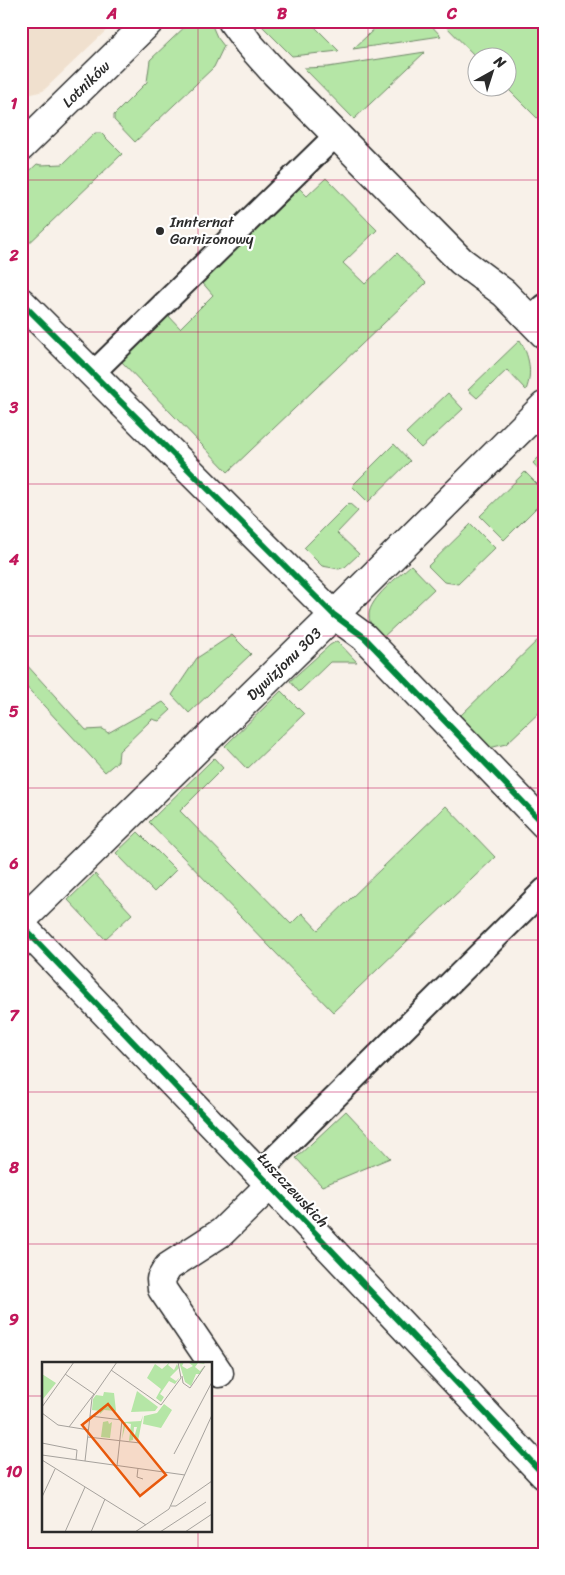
<svg xmlns="http://www.w3.org/2000/svg" width="565" height="1575" viewBox="0 0 565 1575" font-family="Sriracha,sans-serif">
  <style>
    .built { fill: #f0e0ce }
    .green { fill: #b5e6a6; stroke: #708868 }
    .lines { fill: none; stroke-linecap: round; stroke-linejoin: round }
    .service-casing { stroke: #2b2b2b; stroke-width: 26 }
    .minor-casing { stroke: #2b2b2b; stroke-width: 31 }
    .tertiary-casing { stroke: #2b2b2b; stroke-width: 31 }
    .service { stroke: #fff; stroke-width: 22 }
    .minor { stroke: #fff; stroke-width: 28 }
    .tertiary { stroke: #fff; stroke-width: 28 }
    .cycleway-casing { stroke: #fff; stroke-width: 9 }
    .cycleway { stroke: #00873e; stroke-width: 6 }
    .grid { fill: none; stroke: #c2185b; stroke-width: 1; stroke-opacity: 0.55 }
    .poi-dot { fill: #2b2b2b; stroke: #fff; stroke-width: 2 }
    .labels { text-anchor: middle; dominant-baseline: central; stroke-width: 4.5; stroke-linejoin: round; paint-order: stroke }
    .street-label { font-size: 15px; fill: #2b2b2b; stroke: #fff }
    .poi-label { font-size: 15px; fill: #2b2b2b; stroke: #fff; text-anchor: start }
    .inset-road { fill: none; stroke: #a6a29d; stroke-width: 1 }
    .view { fill: #e8590c; fill-opacity: 0.15; stroke: #e8590c; stroke-width: 2.5 }
    .inset-edge { fill: none; stroke: #2b2b2b; stroke-width: 2.5 }
    .neatline { fill: none; stroke: #c2185b; stroke-width: 2 }
    .grid-label { font-size: 16px; text-anchor: middle; font-weight: bold; fill: #c2185b }
  </style>
  <rect width="100%" height="100%" fill="#f8f1e9"/>
  <filter id="ink" filterUnits="userSpaceOnUse"><feTurbulence type="fractalNoise" baseFrequency=".02" numOctaves="2"/><feDisplacementMap in="SourceGraphic" scale="10" xChannelSelector="R" yChannelSelector="G"/><feConvolveMatrix kernelMatrix="1 2 1 2 8 2 1 2 1" color-interpolation-filters="sRGB"/></filter>
  <g filter="url(#ink)">
    <path class="built" d="M21 21H116L43 91 21 97Z"/>
    <path class="green" d="M191 21H210L217 37 224 46 214 67 135 142 114 120V115L147 82 150 60Z
      M257 21H309L339 51 292 56Z
      M383 21H427L441 36 353 49Z
      M441 21H544V125L507 88 508 58H477Z
      M425 52 354 119 304 68 328 67Z
      M95 133H101L122 154 21 251V179L37 164 41 165 63 164Z
      M326 178 377 230 343 263 365 284 397 253 426 283 228 472 120 360 167 314 180 328 213 295 200 280 297 186 307 196Z
      M520 340C529 355 533 373 526 390L507 370 477 398 468 390Z
      M448 393 463 409 421 448 406 433Z
      M394 444 410 461 368 502 352 486Z
      M544 452V475L533 463Z
      M525 472 541 488V503L504 540 480 516Z
      M349 503 358 511 337 533 359 554 345 567 339 569 322 566 304 548Z
      M471 524 495 548 458 584 444 582 428 566Z
      M411 565 434 589 380 640C375 632 369 625 369 615 369 599 399 576 411 565Z
      M544 634V708L506 744 485 749 457 719Z
      M232 635 251 654 189 713 172 695 197 658Z
      M337 641 357 662H330L299 692 290 681 330 645Z
      M21 654 25 663 86 730 103 729 108 733 163 702 171 710 159 721 152 719 119 751 118 761 105 772 21 681Z
      M281 691 304 714 247 769 225 746Z
      M214 758 223 768 180 811 291 924 302 913 318 930 446 806 495 857 333 1012 149 822Z
      M138 832 176 870 154 892 116 853Z
      M95 874 132 914 105 939 68 900Z
      M346 1111 390 1158 322 1186 296 1158Z"/>
    <g class="lines">
      <defs>
        <path id="service" d="M530 319 544 306
          M92 374 336 135
          M259 1173 544 890"/>
        <path id="minor" d="M232 21 249 44 275 73 461 261 504 293 544 334
          M21 147 150 21
          M21 302 334 615 364 637 544 824
          M21 921 334 615 544 406
          M219 1373 162 1289 161 1279 168 1267 222 1232 270 1185"/>
        <path id="tertiary" d="M21 925 270 1185 544 1475"/>
      </defs>
      <use href="#service" class="service-casing"/>
      <use href="#minor" class="minor-casing"/>
      <use href="#tertiary" class="tertiary-casing"/>
      <use href="#service" class="service"/>
      <use href="#minor" class="minor"/>
      <use href="#tertiary" class="tertiary"/>
      <defs>
        <path id="cycleway" d="M21 302 334 615 364 637 544 824
          M21 925 270 1185 544 1475"/>
      </defs>
      <use href="#cycleway" class="cycleway-casing"/>
      <use href="#cycleway" class="cycleway"/>
    </g>
  </g>
  <path class="grid" d="M198 21V1364M368 21V1554M21 180H544M21 332H544M21 484H544M21 636H544M21 788H544M21 940H544M21 1092H544M21 1244H544M21 1396H44M211 1396H544M198 1531V1554"/>
  <circle class="poi-dot" cx="160" cy="231" r="5"/>
  <g class="labels">
    <g class="street-label">
      <text transform="translate(86 84) rotate(-44)">Lotników</text>
      <text transform="translate(284 664) rotate(-44)">Dywizjonu 303</text>
      <text transform="translate(293 1190) rotate(47)">Łuszczewskich</text>
    </g>
    <g class="poi-label">
      <text x="170" y="222">Innternat<tspan x="170" dy="17">Garnizonowy</tspan></text>
    </g>
  </g>
  <g transform="translate(42 1362)">
    <rect width="170" height="170" fill="#f8f1e9"/>
    <path d="M128 0 126 3 132 8 135 2 137 6 128 15 134 19 138 15 133 22 127 19 118 32 122 35 119 40 114 36 119 27 105 16 113 2 120 7ZM137 0H142L140 4 145 7 151 4 146 0H160L163 2 156 1 153 5 158 9 163 3 158 12H154L149 24 143 20ZM0 12 14 21 1 37 0 36ZM95 29 116 45 113 49 89 50ZM62 30 72 31 74 49 62 48 58 52V49L50 48 51 37 54 33 61 34ZM122 42 130 48 119 66 101 62 102 54 115 51ZM101 53 96 79 92 76 95 65H92L91 78 87 79 89 62 84 61 80 77 82 60 99 59ZM66 59 67 62 70 60 68 76 59 75 61 60Z" fill="#b5e6a6"/>
    <path class="inset-road" d="M69 8 119 43 139 16 136 0M23 12 52 32 27 65M140 14 141 21 148 26 163 4M0 45 32 0M0 51 16 63 47 68M48 54 80 58 75 104M46 75 98 81M0 81 35 88 34 98M132 92 170 20M0 93 143 113M0 98 104 163M43 99 50 36 75 0M96 106 95 115 101 117M0 135 13 107M129 144H134L170 119M23 170 43 125M49 170 63 137M93 170 127 147 170 53M118 170 164 140M143 170 170 152"/>
    <path class="view" d="M66 42 124 113 98 134 40 63Z"/>
    <rect width="170" height="170" class="inset-edge"/>
  </g>
  <rect width="565" height="1575" fill="none" stroke="#fff" stroke-width="55"/>
  <g transform="translate(492 72) rotate(39)"><circle r="24" fill="#ffffff" stroke="#aaaaaa"/>
  <path d="M0-4L9 19L0 12L-9 19Z" fill="#2b2b2b"/>
  <text y="-8" font-size="14" font-weight="bold" text-anchor="middle" fill="#2b2b2b">N</text>
  </g>
  <rect x="28" y="28" width="510" height="1520" class="neatline"/>
  <g class="grid-label">
    <text x="112" y="19">A</text>
    <text x="282" y="19">B</text>
    <text x="452" y="19">C</text>
    <text x="14" y="109">1</text>
    <text x="14" y="261">2</text>
    <text x="14" y="413">3</text>
    <text x="14" y="565">4</text>
    <text x="14" y="717">5</text>
    <text x="14" y="869">6</text>
    <text x="14" y="1021">7</text>
    <text x="14" y="1173">8</text>
    <text x="14" y="1325">9</text>
    <text x="14" y="1477">10</text>
  </g>
</svg>
